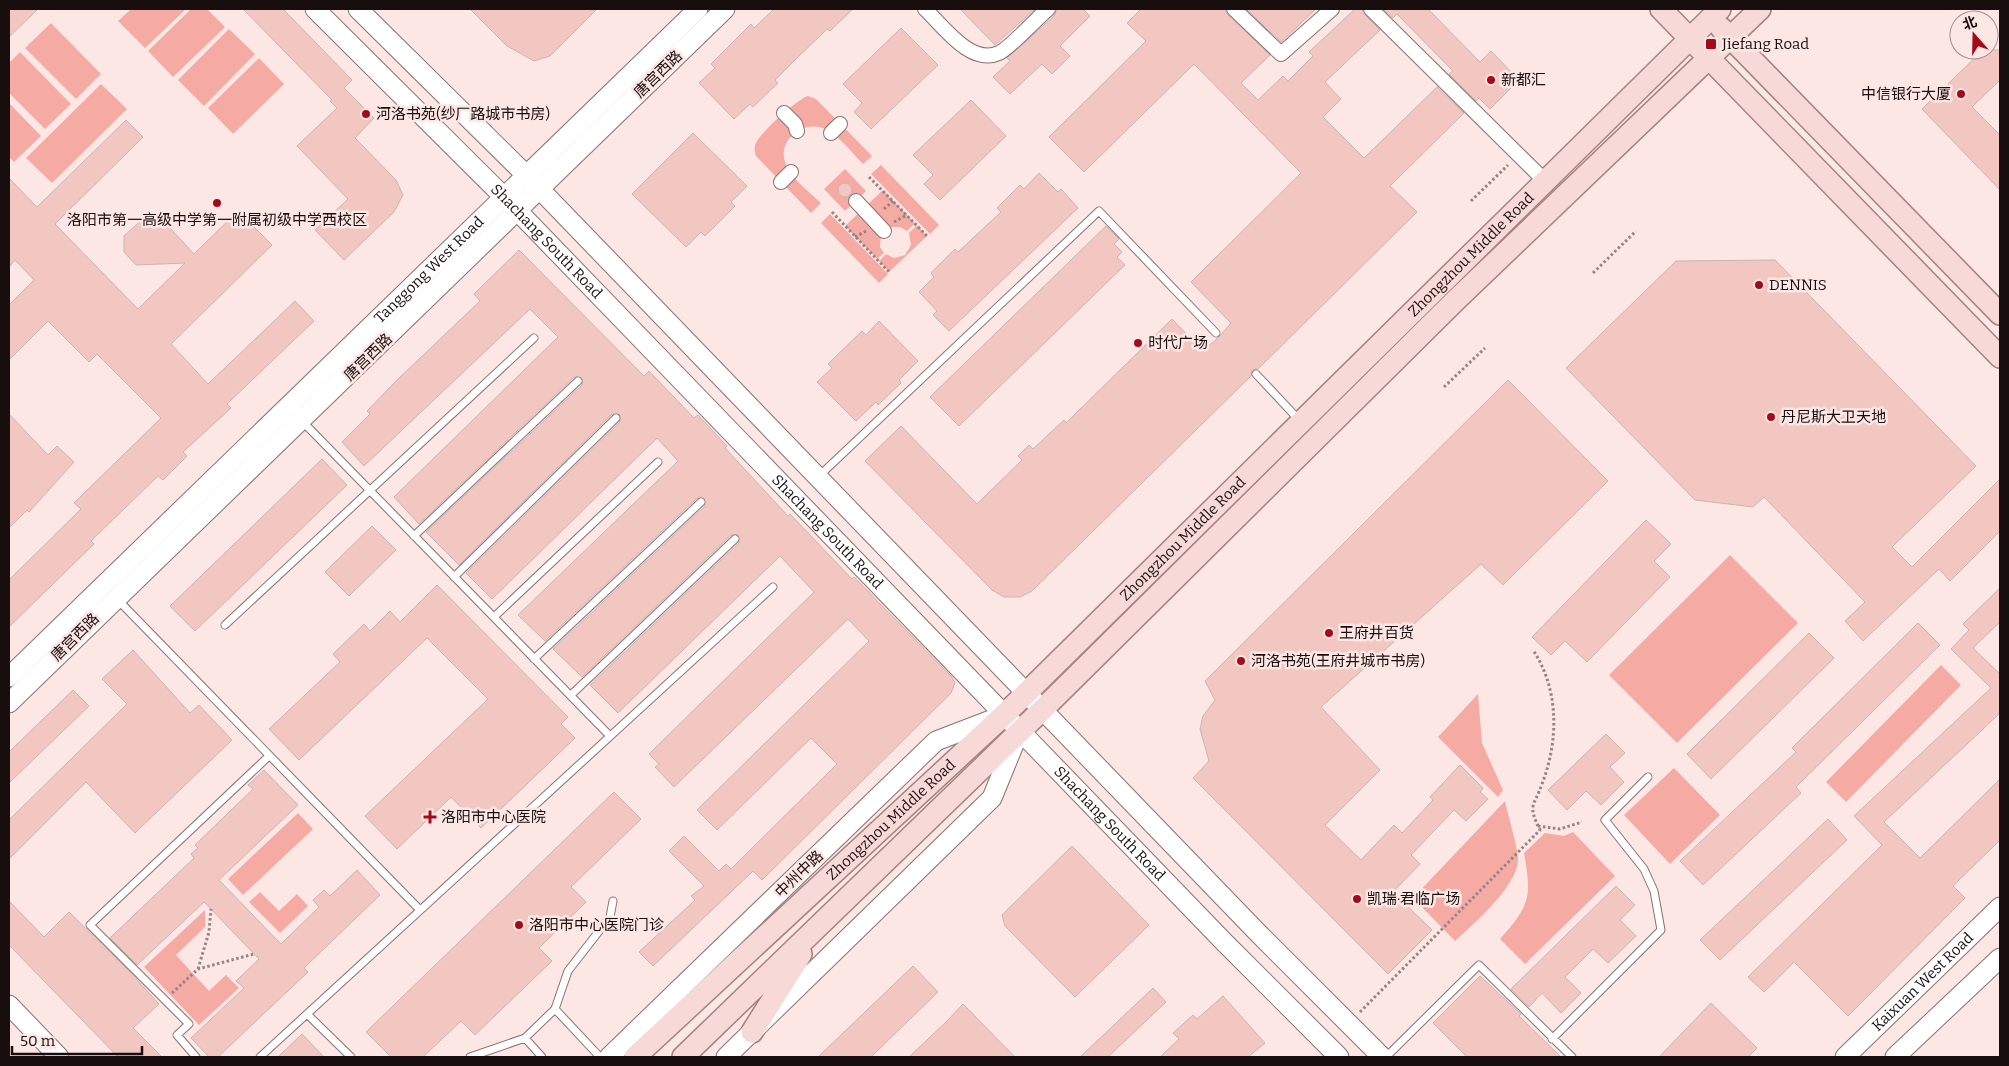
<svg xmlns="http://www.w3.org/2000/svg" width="2009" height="1066" viewBox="0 0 2009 1066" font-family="Bitter,'Noto Sans SC',serif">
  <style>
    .green { fill: #f5aba4 }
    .building { fill: #f2c7c2; stroke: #cdb3b0 }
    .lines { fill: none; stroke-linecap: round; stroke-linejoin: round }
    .lane-casing { stroke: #89716e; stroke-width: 9 }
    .street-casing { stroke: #89716e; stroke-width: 16 }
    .secondary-casing { stroke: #89716e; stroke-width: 21 }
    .primary-casing { stroke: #a5827f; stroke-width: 24 }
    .path { stroke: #948483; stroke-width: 3; stroke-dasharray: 2.5 2.5; stroke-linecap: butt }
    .lane { stroke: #fff; stroke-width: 7 }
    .street { stroke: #fff; stroke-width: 14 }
    .secondary { stroke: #fff; stroke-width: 19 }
    .primary { stroke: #f7dad7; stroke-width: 21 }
    .poi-dot { fill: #a40a19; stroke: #fde7e5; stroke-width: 2 }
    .labels { text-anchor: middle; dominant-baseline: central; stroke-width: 5; stroke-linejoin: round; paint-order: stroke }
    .poi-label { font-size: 15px; fill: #170e0d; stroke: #fde7e5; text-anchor: start }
    .street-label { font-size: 15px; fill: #170e0d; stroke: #fde7e5 }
  </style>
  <rect width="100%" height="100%" fill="#fde7e5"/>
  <path class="green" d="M131 9H186L145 48 118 21Z
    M191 9H207L225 27 173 77 148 51Z
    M51 23 101 74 76 99 25 48Z
    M229 29 255 54 204 106 178 80Z
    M20 52 71 104 45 129 9 93V63Z
    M259 58 284 84 233 134 208 108Z
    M101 84 127 109 52 183 26 158Z
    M808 96 816 99 872 156 863 164C852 153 840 137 827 130 803 117 774 142 787 167 794 181 811 193 821 203L811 213 756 156C754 150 754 146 757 141 764 130 796 100 808 96Z
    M9 103 41 136 14 162 9 157Z
    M881 165 939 225 930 234 871 174Z
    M845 169 866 191 845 211 824 189Z
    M883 190 915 223 907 231 900 227H889L881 235 880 247 884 253 877 259 845 226Z
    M830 214 888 274 879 283 821 223Z
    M917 225 927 236 889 272 879 261 886 254 894 258 905 255 911 245 909 233Z
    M1730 555 1798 623 1677 743 1609 675Z
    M1941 665 1961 685 1846 802 1826 782Z
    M1478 694 1482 743 1503 790 1498 797 1438 737Z
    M1674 768 1720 815 1670 864 1624 815Z
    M1505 801C1509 820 1516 840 1518 858 1520 884 1473 924 1455 941L1413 898Z
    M298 813 313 829 243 895 228 879Z
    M1573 832 1615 876 1525 964 1500 939C1530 905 1532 898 1524 853L1545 833 1564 836Z
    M260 892 279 911 297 894 308 906 280 933 249 902Z
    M205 910V927L176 955 209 991 226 975 239 988 199 1025 144 967Z"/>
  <path class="building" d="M9 9H38L9 37Z
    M243 9H283L352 80 344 88 374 118 355 138 396 180 403 195 394 212 344 260 315 230 348 199 297 146 337 108 330 101 332 100Z
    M470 9H597L550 56 534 61 507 46Z
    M774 9H853L830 31 827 29 795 60 775 80 778 83 753 107 750 104 734 119 699 83 715 68 711 64 751 24 754 28Z
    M960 9H1035L995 45Z
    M1057 9H1083L1090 16 1060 46 1070 56 1052 74 1042 64 1010 94 993 77 1010 61 1007 58 1054 16Z
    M1141 9H1225L1228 15 1270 55 1241 83 1258 100 1283 76 1288 81 1313 56 1309 52 1355 9H1362L1365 15 1380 30 1325 82 1341 99 1323 117 1364 158 1437 87 1464 113 1390 186 1417 212 1258 369 1252 370 1251 376 1032 591 1020 597H1004L992 590 865 461 901 426 977 504 1022 460 1018 456 1029 445 1033 449 1064 420 1066 423 1172 319 1203 351 1220 336 1231 323 1191 282 1301 173 1194 64 1084 172 1049 137 1146 41 1127 23Z
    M1246 9H1316L1281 42Z
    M1383 9H1428L1480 62 1491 51 1519 80 1490 109 1479 98 1476 101 1449 74 1453 71 1397 14 1393 18Z
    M901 28 938 65 871 129 854 112 862 103 843 84Z
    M1983 50H2000V80L1972 107 2000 135V190L1922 109Z
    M971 100 1006 136 940 200 924 184 933 175 913 155Z
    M126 120 143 137 55 224 138 309 185 263 136 265 124 252V236L146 216 158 215 194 254 238 211 272 245 171 344 208 384 295 301 314 321 227 404 231 408 183 452 187 456 163 480 158 476 91 541 94 544 9 627V580L81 509 74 503 161 418 97 354 89 362 48 321 9 360V305L34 280 15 260 9 267V178L37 207Z
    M693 133 747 186 731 202 735 206 705 236 701 232 686 247 632 194Z
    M1039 173 1058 192 1061 189 1078 208 949 331 933 315 937 311 919 292 934 277 931 273 955 249 958 252 1001 212 997 208 1020 185 1024 189Z
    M838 190a7 7 0 1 1 14 0a7 7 0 1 1-14 0Z
    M1106 226 1119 239 1114 244 1122 252 1117 257 1125 265 959 426 930 397Z
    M519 250 644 376 649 371 694 418 698 415 727 446 725 448 788 516 790 514 852 579 854 577 951 676 955 683 951 693 762 880 753 871 653 966 639 952 695 900 691 896 704 886 669 851 684 836 719 871 726 864 731 869 837 764 811 738 717 830 697 810 869 641 848 619 674 787 655 767 659 764 649 754 814 592 780 556 618 713 590 685 739 543 738 535H731L582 677 553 649 705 506 704 498H697L545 641 518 615 678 461 657 438 492 599 466 573 620 422V415L612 414 459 565 426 532 582 385V378L574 377 419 524 394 497 558 337 530 309 364 466 342 442 370 414 367 411 396 381 480 301 474 294Z
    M1775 260 1976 466 1892 547 1912 567 2000 479V531L1950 581 1939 569 1863 641 1845 621 1865 602 1764 497 1753 507 1695 500 1566 368 1676 261Z
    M879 321 918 361 899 380 901 383 878 405 876 402 856 421 817 382 832 368 828 364 862 331 866 335Z
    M1508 380 1608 481 1503 585 1481 564 1321 707 1380 770 1325 825 1361 860 1394 825 1402 833 1433 800 1430 797 1460 765 1483 788 1480 792 1488 799 1466 821 1454 810 1411 855 1420 864 1393 892 1432 930 1388 974 1193 778 1209 761 1200 729 1203 716 1215 700 1205 681Z
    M9 414 48 455 57 446 74 462 29 512 27 510 9 528Z
    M322 459 347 485 195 631 170 606Z
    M1646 520 1671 544 1654 561 1670 577 1587 662 1565 641 1551 655 1532 637Z
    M372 526 396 550 349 596 325 572Z
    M437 585 568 717 561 724 575 738 481 828 451 797 397 849 365 816 488 699 427 638 299 760 269 729 340 662 333 654 364 624 370 631 390 611 400 622Z
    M2000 588V622L1973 648 2000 674V713L1884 822 1920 858 2000 779V840L1953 886 1965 898 1848 1016 1794 962 1764 992 1748 977 1882 845 1854 816 1991 688 1951 649 1969 630 1963 624Z
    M1918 623 1940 645 1796 787 1801 793 1703 885 1680 861 1796 752 1792 748Z
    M1809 633 1834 658 1711 779 1687 754Z
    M133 650 190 713 199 705 232 740 135 833 86 782 9 859V820L127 704 102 679Z
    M73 690 89 706 9 783V752Z
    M1606 734 1625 753 1610 767 1624 782 1601 805 1586 791 1567 810 1548 790Z
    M264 770 298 805 219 880 281 944 319 907 313 900 324 890 330 896 357 870 380 895 304 968 308 972 218 1057H209L191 1038 244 988 236 981 259 959 204 902 137 965 110 938 194 858 191 854 198 848 195 845 253 789 248 785Z
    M614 792 641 819 571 887 586 902 539 948 552 961 475 1035 461 1021 423 1057H391L366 1032Z
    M1828 819 1847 840 1720 960 1700 940Z
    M1072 846 1149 925 1075 997 1005 926 1002 915Z
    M1616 886 1635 905 1620 920 1636 936 1608 963 1593 949 1565 977 1581 993 1561 1013 1542 993 1529 1007 1511 989Z
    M9 901 44 937 69 912 130 972 159 1004 133 1028 162 1057H118L9 945Z
    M913 966 938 992 871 1057H818Z
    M1480 976 1521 1014 1519 1016 1561 1057H1467L1433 1023Z
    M1153 988 1166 1002 1108 1057H1080Z
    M1223 996 1265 1043 1248 1057H1160L1179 1039 1173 1033 1193 1015 1197 1019Z
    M1711 1003 1757 1048 1748 1057H1659Z
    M963 1004 1015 1057H909L947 1021Z
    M302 1034 324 1057H278Z"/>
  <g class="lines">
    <defs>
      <path id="lane" d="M1256 374 1300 421
        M301 420 610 736
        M818 477 1099 211 1216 333
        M414 536 578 381
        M454 577 616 418
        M117 599 420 910
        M494 617 658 462
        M225 625 534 338
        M534 659 701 502
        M571 695 735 539
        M555 1009 600 1057
        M307 1014 351 1057
        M525 1038 542 1057
        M1552 1039 1661 930 1654 891 1644 869 1605 820 1648 777
        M196 1057 177 1035 189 1024 90 925 269 756
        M260 1057 773 587
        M470 1057 525 1038 555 1009 568 971 610 917 613 901
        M1386 1057 1479 965 1572 1057"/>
      <path id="street" d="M925 9C943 26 971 66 999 53 1010 48 1037 18 1048 9
        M1234 9 1281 54 1332 9
        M1371 9 1545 181
        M784 113 795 124 797 131
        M831 133 840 124
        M781 182 791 172
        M856 201 884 231"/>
      <g id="secondary">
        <path id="s1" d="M315 9 505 198 1225 943 1339 1057"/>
        <path d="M358 9 527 176 1259 934 1382 1057"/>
        <path id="s2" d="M9 677 698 9"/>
        <path d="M9 703 725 9"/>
        <path d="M9 1005 59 1057"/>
        <path d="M609 1057 936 741 1001 716"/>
        <path d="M726 1057 992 798 1019 732"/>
        <path id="s3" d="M1845 1057 2000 907"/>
        <path d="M1895 1057 2000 958"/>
      </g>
      <g id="primary">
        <path d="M1661 9 2000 357"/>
        <path d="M1721 28 2000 314"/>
        <path d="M752 1032 801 954"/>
        <path id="s4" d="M635 1057 1004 715 1720 9"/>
        <path d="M683 1057 1042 710 1456 300 1760 9"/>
      </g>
    </defs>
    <use href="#lane" class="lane-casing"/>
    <use href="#street" class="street-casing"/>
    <use href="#secondary" class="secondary-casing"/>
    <use href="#primary" class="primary-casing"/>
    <path class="path" d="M869 177 928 237
      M1471 201 1508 165
      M884 209 893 201
      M832 212 890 273
      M894 222 907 215
      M855 237 866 231
      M1593 273 1636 231
      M1444 387 1485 348
      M1538 826 1560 829 1582 822
      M198 969 209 932 211 909
      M172 993 198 969 254 954
      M1360 1012 1540 830C1527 804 1534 807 1542 784 1559 740 1559 689 1533 650"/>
    <use href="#lane" class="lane"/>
    <use href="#street" class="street"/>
    <use href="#secondary" class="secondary"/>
    <use href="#primary" class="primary"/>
  </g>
  <g class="poi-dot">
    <rect x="1705" y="38" width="12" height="12" rx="2.5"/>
    <circle cx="1491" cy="80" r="5"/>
    <circle cx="1961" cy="94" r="5"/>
    <circle cx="366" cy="114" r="5"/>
    <circle cx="217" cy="203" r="5"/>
    <circle cx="1759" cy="285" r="5"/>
    <circle cx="1138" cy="343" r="5"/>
    <circle cx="1771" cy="417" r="5"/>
    <circle cx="1329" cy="633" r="5"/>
    <circle cx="1241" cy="661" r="5"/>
    <path d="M427.5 809.5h5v5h5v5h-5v5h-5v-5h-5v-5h5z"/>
    <circle cx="1357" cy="899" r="5"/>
    <circle cx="519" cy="925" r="5"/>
  </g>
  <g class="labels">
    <g class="poi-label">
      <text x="1722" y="44">Jiefang Road</text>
      <text x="1501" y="80">新都汇</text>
      <text x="1951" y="94" text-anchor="end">中信银行大厦</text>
      <text x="376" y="114">河洛书苑(纱厂路城市书房)</text>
      <text x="217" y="220" text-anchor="middle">洛阳市第一高级中学第一附属初级中学西校区</text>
      <text x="1769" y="285">DENNIS</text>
      <text x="1148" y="343">时代广场</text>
      <text x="1781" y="417">丹尼斯大卫天地</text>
      <text x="1339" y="633">王府井百货</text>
      <text x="1251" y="661">河洛书苑(王府井城市书房)</text>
      <text x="441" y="817">洛阳市中心医院</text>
      <text x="1367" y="899">凯瑞·君临广场</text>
      <text x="529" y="925">洛阳市中心医院门诊</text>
    </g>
    <g class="street-label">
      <text transform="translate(658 74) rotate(-44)">唐宫西路</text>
      <text stroke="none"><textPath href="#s1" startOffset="328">Shachang South Road</textPath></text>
      <text stroke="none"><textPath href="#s4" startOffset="1159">Zhongzhou Middle Road</textPath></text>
      <text stroke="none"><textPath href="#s2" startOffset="585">Tanggong West Road</textPath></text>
      <text transform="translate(368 357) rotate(-44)">唐宫西路</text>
      <text stroke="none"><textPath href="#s1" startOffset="732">Shachang South Road</textPath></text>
      <text stroke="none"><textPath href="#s4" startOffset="754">Zhongzhou Middle Road</textPath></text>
      <text transform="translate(75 637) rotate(-45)">唐宫西路</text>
      <text stroke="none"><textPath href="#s4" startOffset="349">Zhongzhou Middle Road</textPath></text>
      <text stroke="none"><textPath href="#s1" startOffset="1138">Shachang South Road</textPath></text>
      <text transform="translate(799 874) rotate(-44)">中州中路</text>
      <text stroke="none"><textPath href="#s3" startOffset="108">Kaixuan West Road</textPath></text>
    </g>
  </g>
  <rect width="2009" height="1066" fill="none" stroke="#170e0d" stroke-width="20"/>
  <g transform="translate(1974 35) rotate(340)"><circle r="24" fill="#fde7e5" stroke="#a1908f"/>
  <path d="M0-4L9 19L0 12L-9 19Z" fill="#a40a19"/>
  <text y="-8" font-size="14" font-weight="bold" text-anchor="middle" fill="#170e0d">北</text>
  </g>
  <path d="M12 1046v8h130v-8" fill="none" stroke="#170e0d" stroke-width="2.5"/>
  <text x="20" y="1046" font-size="15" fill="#170e0d" stroke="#fde7e5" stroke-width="4" paint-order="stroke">50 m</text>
</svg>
